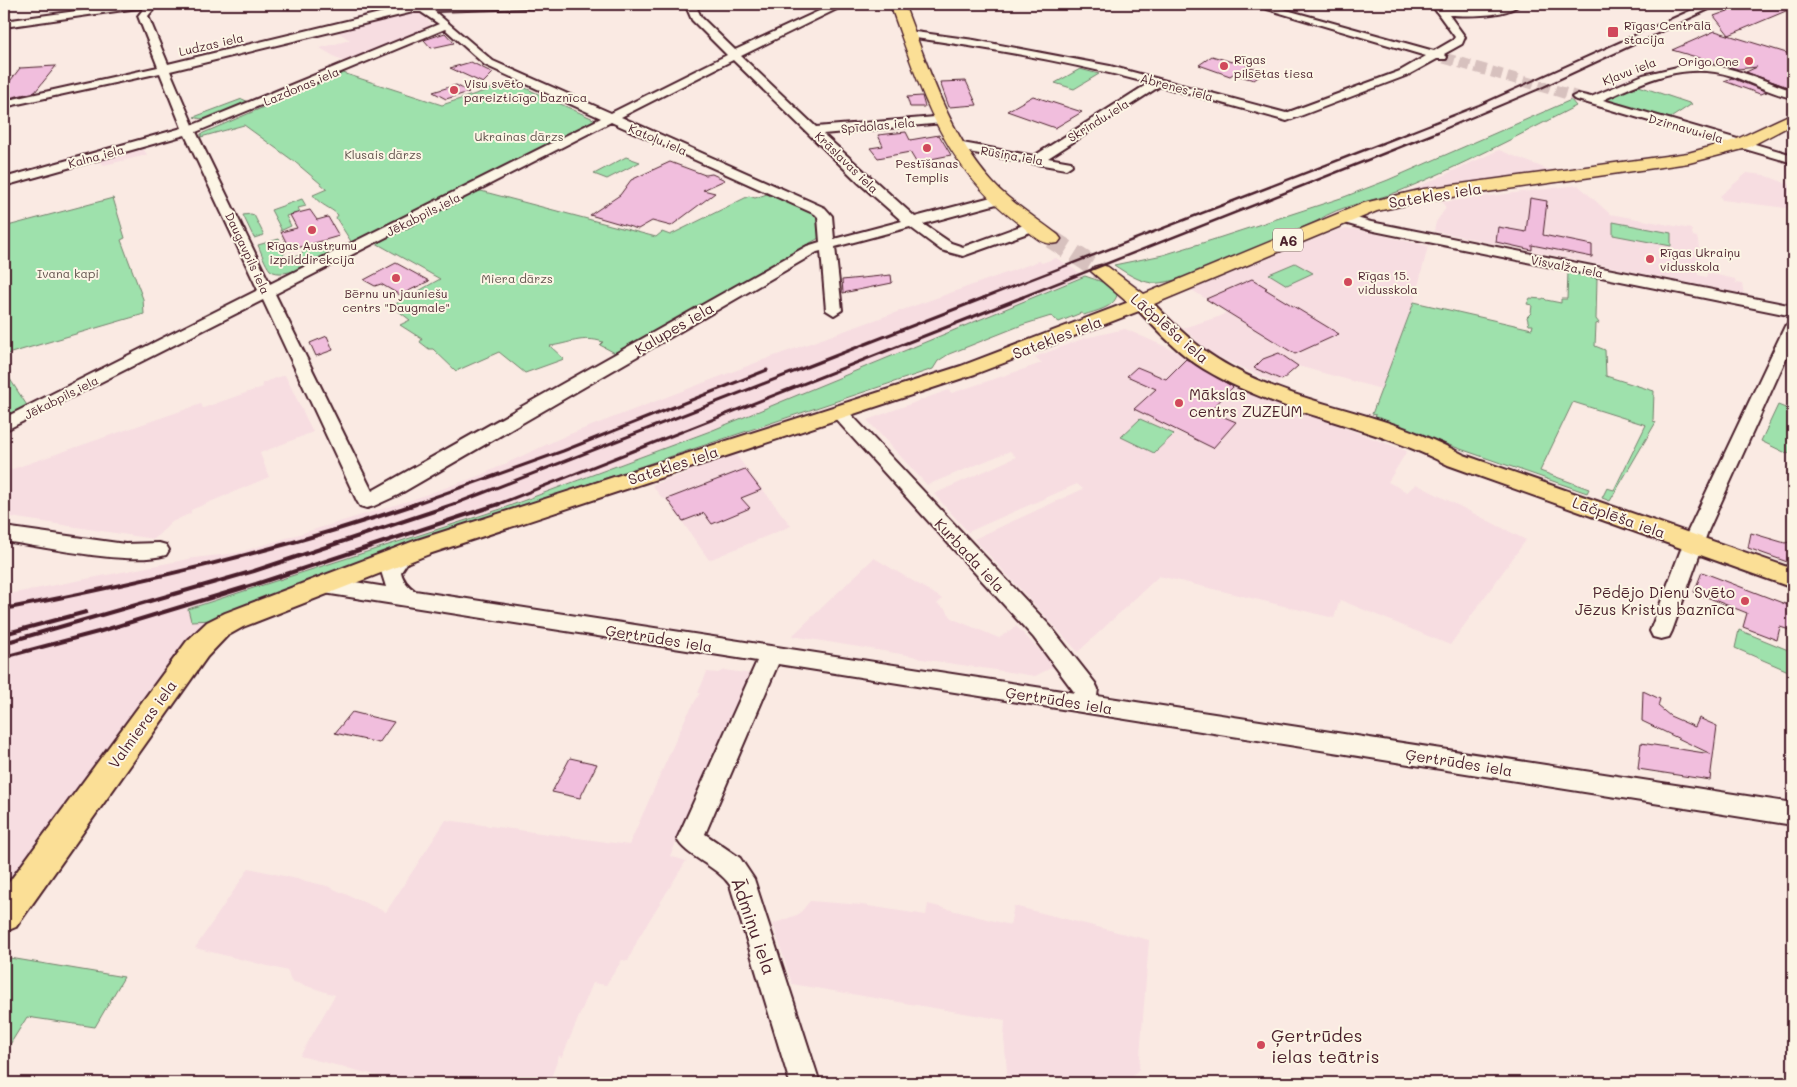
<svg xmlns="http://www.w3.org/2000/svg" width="1797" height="1087" viewBox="0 0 1797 1087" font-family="Mali,sans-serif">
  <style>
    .built { fill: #f7dde1 }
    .green { fill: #9ee1ac; stroke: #74806c }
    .building { fill: #f1bedd; stroke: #4a1f2b }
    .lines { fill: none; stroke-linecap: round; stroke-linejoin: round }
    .minor-tunnel { stroke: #d7c1be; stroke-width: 11; stroke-dasharray: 11 5.5; stroke-linecap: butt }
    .highway-tunnel { stroke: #d7c1be; stroke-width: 19; stroke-dasharray: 19 9; stroke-linecap: butt }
    .minor-casing { stroke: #4a1f2b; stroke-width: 4 }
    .major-casing { stroke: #4a1f2b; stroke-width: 4 }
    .highway-casing { stroke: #4a1f2b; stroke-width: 3 }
    .minor { fill: #fcf5e5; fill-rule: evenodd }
    .major { fill: #fbdf96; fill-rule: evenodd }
    .highway { fill: #fbdf96; fill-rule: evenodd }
    .rail-far3 { stroke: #4a1f2b; stroke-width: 2 }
    .rail-far2 { stroke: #4a1f2b; stroke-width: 2.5 }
    .rail-far1 { stroke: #4a1f2b; stroke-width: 3 }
    .rail { stroke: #4a1f2b; stroke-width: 4 }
    .poi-dot { fill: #d1495b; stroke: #fcf5e5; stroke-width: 2 }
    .labels { text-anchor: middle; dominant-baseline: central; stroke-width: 4; stroke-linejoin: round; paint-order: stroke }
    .far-poi-label { font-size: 12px; fill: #4a1f2b; stroke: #fcf5e5; text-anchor: start }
    .far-street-label { font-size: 12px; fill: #4a1f2b; stroke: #fcf5e5 }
    .far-park-label { font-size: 12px; fill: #5f504b; stroke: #fcf5e5 }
    .shield { fill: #fcf5e5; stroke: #7f5f63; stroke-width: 1 }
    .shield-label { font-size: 14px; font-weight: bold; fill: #4a1f2b }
    .street-label { font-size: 15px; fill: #4a1f2b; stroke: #fcf5e5 }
    .poi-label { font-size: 15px; fill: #4a1f2b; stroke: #fcf5e5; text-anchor: start }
    .near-street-label { font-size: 18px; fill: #4a1f2b; stroke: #fcf5e5 }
    .near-poi-label { font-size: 18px; fill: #4a1f2b; stroke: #fcf5e5; text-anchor: start }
  </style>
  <rect width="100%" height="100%" fill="#faeae3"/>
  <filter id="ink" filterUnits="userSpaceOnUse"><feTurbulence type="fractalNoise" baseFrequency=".02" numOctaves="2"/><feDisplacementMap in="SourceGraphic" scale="10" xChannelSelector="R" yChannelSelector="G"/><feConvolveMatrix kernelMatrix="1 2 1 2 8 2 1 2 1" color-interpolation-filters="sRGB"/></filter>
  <g filter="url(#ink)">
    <path class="built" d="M418 11 433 25 371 52 344 62 320 48 350 40 336 31Z
      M143 148 147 155 104 165 99 160Z
      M1499 150 1559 174 1412 193 1409 191Z
      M1747 173 1764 175 1793 186V209L1722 200 1720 196Z
      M1578 185 1610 214 1691 229 1693 236 1697 237 1700 251 1698 275 1707 277V273L1735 279 1736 283 1742 284 1744 294 1434 231 1436 222 1446 208 1442 202Z
      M1340 229H1354L1428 246 1414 302 1381 389 1298 366 1277 384 1210 353 1183 328 1221 316 1226 312 1192 290Z
      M1056 258 1085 276 721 427 209 618 188 639 152 685 4 887V595L194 558 237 553 411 500 481 475 565 436 763 360 1039 261 1042 263Z
      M1125 329 1189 357 1202 369 1234 387 1407 451 1388 482 1407 492 1416 484 1526 540 1450 645 1340 600 1334 618 1159 576 1078 652 974 539 1083 489 1077 484 968 532 934 494 1016 457 1010 451 927 485 867 420 948 390 952 393 1042 363 1035 357 1085 338Z
      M285 375 313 432 260 453 269 477 191 510V513L172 522 154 539 4 516V472L201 404 203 408 263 387 262 383Z
      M736 455 791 526 709 560 667 500 662 498 652 485Z
      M874 558 938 596 942 599 937 604 945 609 953 619 999 638 1016 626 1055 666 1035 676 921 659 913 656 792 636Z
      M724 670 752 674 670 856 686 861 639 937 628 961 622 960 606 985 593 983 562 1057 559 1056 549 1083H406L300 1056 335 995 291 981 288 971 195 948 249 868 327 886 386 912 446 820 629 845 686 717 700 693H698L707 672 718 673Z
      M810 901 862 905 926 915 928 904 1010 925 1014 906 1149 940 1139 1069 1127 1083H1008L1004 1038 1005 1020 792 984 773 924 799 914Z"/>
    <path class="green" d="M1080 69 1099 74 1074 89 1055 83Z
      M343 73 442 105 512 82 598 121 352 243 336 218 338 215C330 207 321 206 313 195L327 189 295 162 244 125 201 137V134Z
      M1633 84 1692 104 1669 119 1604 100Z
      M242 99 251 103C234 109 211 124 194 117Z
      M1571 100 1576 106C1518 136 1460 166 1400 191 1372 202 1342 204 1317 221 1285 235 1180 287 1152 283 1138 281 1126 273 1114 265L1163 255 1212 240 1344 197 1388 180Z
      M626 157 640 162 607 179 594 174Z
      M481 191 656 237 662 232 670 235 749 196 755 198 767 194 815 215 817 218 819 238 615 353 600 345 603 342C583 335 568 344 550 346L564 359 525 373 499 352 456 371 433 349H429L420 342 422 339 400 325 410 320 392 306 440 279 376 243 472 193Z
      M113 198 125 238 121 240 143 299 144 314 4 355V227Z
      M302 199 306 206 298 208 300 212 286 216 291 226 280 231 281 229 271 210Z
      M251 214 254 215 264 235 254 238 243 215Z
      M1613 222 1671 233V246L1613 235Z
      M279 239 286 251 283 255C288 259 296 257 302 254L303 250H341C327 256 284 282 270 270 265 264 261 252 258 245Z
      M1295 263 1313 273 1287 285 1269 274Z
      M1568 272 1597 278 1596 319 1599 323 1596 324 1595 346 1605 350 1606 376 1654 391 1653 421 1656 422 1610 501 1602 498 1607 488 1614 490 1646 425 1573 402 1540 471 1589 489 1587 493 1374 419 1376 415 1372 414 1414 302 1532 329 1533 325H1529L1527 317 1531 313 1532 305 1527 304 1530 298 1542 299 1544 298 1546 300 1561 303V299H1567Z
      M1085 276C1099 281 1108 282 1117 295 1114 308 1095 311 1084 315L1081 313 1059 322 1051 316 1022 325 949 354 938 361 933 369 447 531 212 620 191 621 188 609 501 509 713 430Z
      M4 370 28 407 4 420Z
      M1778 405 1793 411V448L1788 454 1761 441Z
      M1140 419 1174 434 1154 453 1121 437Z
      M1739 630 1793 652V673L1735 648Z
      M4 957 124 977 95 1027 27 1017 4 1054Z"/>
    <path class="building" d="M1747 4H1793V8L1729 35 1714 16Z
      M1715 31 1793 55V89L1746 72 1757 67 1738 69 1672 50Z
      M445 33 454 43 431 48 424 40Z
      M1212 56 1232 62 1240 56 1255 60 1246 66 1267 71 1254 80 1233 74 1230 76 1199 65Z
      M471 62 493 73 483 83 450 68Z
      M56 66 35 92 4 99V89L20 68Z
      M1732 78 1739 81 1767 92 1760 94 1724 81Z
      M966 81 977 105 949 107 940 82Z
      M456 85 469 92 446 99 433 92Z
      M922 96 925 107H910L907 97Z
      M1033 96 1054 103 1082 112 1055 128 1007 111Z
      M906 132 910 140 939 135 951 155 916 162 910 152 878 158 870 148 883 146 878 135Z
      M670 162 705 175 712 174 725 180 703 190 715 193 671 226 652 221 638 229 590 215 620 195 631 180Z
      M1530 198 1547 201 1543 235 1592 245V257L1532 245V250L1496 242 1498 227 1526 232Z
      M310 210 317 220 328 217 339 236 290 250 281 232 297 228 290 215Z
      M396 263 429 281 400 295 381 284 375 286 364 280Z
      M891 275 892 283 843 293 842 280Z
      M1252 279 1267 288 1265 289 1339 334 1295 354 1206 299Z
      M327 336 333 350 316 356 310 343Z
      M1279 353 1298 366 1282 380 1254 368 1263 359Z
      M1186 359 1233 387 1210 411 1236 422 1213 448 1134 409 1156 389 1127 376 1137 367 1166 379Z
      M745 469 761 490 741 498 750 508 712 524 704 513 683 521 667 499Z
      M1751 533 1785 543 1793 541V564L1748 548Z
      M1702 572 1793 607V631L1780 627 1777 640 1743 627 1747 613 1694 592Z
      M1643 691 1660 699 1658 706 1670 716 1695 727 1699 718 1717 726 1710 780 1638 769 1641 743 1711 754 1642 721Z
      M352 712 368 716 394 722 379 743 335 733Z
      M570 758 597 764 580 798 552 792Z"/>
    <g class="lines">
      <path class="minor-tunnel" d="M1444 58 1578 97"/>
      <path class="highway-tunnel" d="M1051 239 1101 271"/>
      <defs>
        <path id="minor" d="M127 4H158L148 16 168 64 417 4 426 6 565 4 560 7 434 11 493 61 611 113 727 55 692 20 685 4H695L701 17 735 50 834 4H847L741 56 816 127 947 116 949 119 947 122 943 123 823 134 915 217 999 195 1004 196 1006 199 1004 202 923 224 951 243 963 247 1029 223 1034 222 1041 226 1039 229 963 256 941 250 910 227 835 247 842 310 834 315 826 310 821 251 817 252 398 495 374 506 367 508 360 506 357 501 263 300 4 431V418L258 290 185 135 4 186V178L182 128 160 73 4 107V101L158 67 138 16 145 7 4 27V21ZM413 12H421L439 24 193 125 170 71ZM445 29 485 65 601 118 270 284 196 132ZM733 60 859 183 902 221 834 239 832 216 825 208 621 117ZM611 122 815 214 818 217 820 242 807 246 372 491 275 294Z
          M789 4H819C812 9 796 9 789 4Z
          M1250 4H1265L1434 51 1453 40 1455 37 1431 4H1441L1445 9H1479L1506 4H1520C1506 17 1468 16 1449 15L1465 37 1462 44 1444 54 1447 57 1446 59H1437L1408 75 1287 121 1160 86 1048 158 1071 162 1072 165 1066 169 957 150 951 146 957 142 1034 156 1149 83C1070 62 989 48 908 37L903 34 908 31 974 40 1110 66 1286 113 1400 71 1426 56Z
          M1690 64C1727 63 1759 79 1793 91V98C1772 94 1752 83 1732 76 1685 61 1644 81 1603 100L1793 155V163L1574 99 1572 97 1578 94 1591 97 1643 75Z
          M1342 214 1371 222 1793 306V316L1369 230 1337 221 1335 218 1337 215Z
          M1793 321V343L1708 531 1672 631 1669 637 1661 639 1653 637 1650 631 1688 531 1785 326Z
          M839 407 845 408 1050 626 1095 683 1098 689 1097 696 1793 803V825L778 664 705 834 740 858 754 879 820 1083H790L730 885C716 865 685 856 677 839L757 661 324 593 317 590 314 585 317 580 324 577 386 587 381 571C388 559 395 544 410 549L413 554 401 572C403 581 408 586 415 591L1075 693 1034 638 833 416 830 412 833 408Z
          M4 527 125 544 159 543 166 545 169 550 166 555C129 566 45 547 4 541Z"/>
        <path id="major" d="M1142 297 1149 299C1170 320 1191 343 1217 359 1266 390 1325 403 1380 420 1409 429 1437 441 1464 455L1793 569V588L1448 465C1370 424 1280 415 1204 369 1179 354 1159 332 1139 311L975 374 432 553 243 627 227 636 207 657 16 927 4 932V889L187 641 207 622 225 613 414 541 961 366Z"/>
        <path id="highway" d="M890 4H904C928 65 947 132 992 182 1011 203 1036 218 1058 235L1061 239 1058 243C1043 247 1033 235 1022 226 941 165 923 95 890 4Z
          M1793 113V124L1747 148 1689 163 1424 201 1377 211 1142 309 1134 308 1091 271 1094 267 1101 265 1108 267 1144 294 1364 203 1424 189 1688 153 1735 140Z"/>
      </defs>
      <use href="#minor" class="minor-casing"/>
      <use href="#major" class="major-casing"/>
      <use href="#highway" class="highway-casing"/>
      <use href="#minor" class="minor"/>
      <use href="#major" class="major"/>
      <use href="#highway" class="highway"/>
      <path class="rail-far3" d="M1408 133 1479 105 1703 4
        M1435 133 1537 90 1722 4"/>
      <path class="rail-far2" d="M983 298 1411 132
        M1020 298 1438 132"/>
      <path class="rail-far1" d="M412 505 563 451 767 370
        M452 505 986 297
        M496 505 1023 297"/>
      <path class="rail" d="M4 609C143 582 282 550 416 504
        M4 634 86 612
        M4 643 254 571 455 504
        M4 657 98 632 256 584 499 504"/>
    </g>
  </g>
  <g class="poi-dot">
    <rect x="1607" y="26" width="12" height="12" rx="2.5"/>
    <circle cx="1749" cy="61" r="5"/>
    <circle cx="1224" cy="66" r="5"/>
    <circle cx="454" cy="90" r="5"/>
    <circle cx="927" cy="148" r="5"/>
    <circle cx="312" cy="230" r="5"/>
    <circle cx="1650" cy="259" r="5"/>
    <circle cx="396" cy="278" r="5"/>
    <circle cx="1348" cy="282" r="5"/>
    <circle cx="1179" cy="403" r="5"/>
    <circle cx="1745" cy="601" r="5"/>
    <circle cx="1261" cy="1045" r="5"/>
  </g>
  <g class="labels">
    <g class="far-poi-label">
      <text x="1624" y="25">Rīgas Centrālā<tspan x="1624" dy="14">stacija</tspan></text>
      <text x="1234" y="59">Rīgas<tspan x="1234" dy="14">pilsētas tiesa</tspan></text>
      <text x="1739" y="61" text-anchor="end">Origo One</text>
      <text x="464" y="83">Visu svēto<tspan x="464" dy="14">pareizticīgo baznīca</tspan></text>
      <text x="927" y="163" text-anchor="middle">Pestīšanas<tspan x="927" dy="14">Templis</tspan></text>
      <text x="312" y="245" text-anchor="middle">Rīgas Austrumu<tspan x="312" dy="14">izpilddirekcija</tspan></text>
      <text x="1660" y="252">Rīgas Ukraiņu<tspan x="1660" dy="14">vidusskola</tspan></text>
      <text x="1358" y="275">Rīgas 15.<tspan x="1358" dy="14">vidusskola</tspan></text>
      <text x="396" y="293" text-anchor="middle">Bērnu un jauniešu<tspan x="396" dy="14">centrs "Daugmale"</tspan></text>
    </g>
    <g class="far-street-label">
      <text transform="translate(211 44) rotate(-13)">Ludzas iela</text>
      <text transform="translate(1629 71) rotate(-21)">Kļavu iela</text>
      <text transform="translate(301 86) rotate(-23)">Lazdonas iela</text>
      <text transform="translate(1177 87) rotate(15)">Abrenes iela</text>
      <text transform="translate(1098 120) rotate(-32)">Skrindu iela</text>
      <text transform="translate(878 125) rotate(-5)">Spīdolas iela</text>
      <text transform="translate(1686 128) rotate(16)">Dzirnavu iela</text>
      <text transform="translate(658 139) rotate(23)">Katoļu iela</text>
      <text transform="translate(1012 155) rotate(10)">Rūsiņa iela</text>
      <text transform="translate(96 156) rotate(-15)">Kalna iela</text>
      <text transform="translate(847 162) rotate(44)">Krāslavas iela</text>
      <text transform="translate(423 214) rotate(-27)">Jēkabpils iela</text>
      <text transform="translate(248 253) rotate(65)">Daugavpils iela</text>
      <text transform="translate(1567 266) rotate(11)">Visvalža iela</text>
      <text transform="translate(61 397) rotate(-27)">Jēkabpils iela</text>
    </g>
    <g class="far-park-label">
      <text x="519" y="136">Ukrainas dārzs</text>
      <text x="383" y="154">Klusais dārzs</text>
      <text x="68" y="273">Ivana kapi</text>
      <text x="517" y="278">Miera dārzs</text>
    </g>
    <rect class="shield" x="1273" y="228.5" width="30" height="23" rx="4"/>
    <g class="shield-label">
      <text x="1288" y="240">A6</text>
    </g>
    <g class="street-label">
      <text transform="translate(1435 195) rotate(-9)">Satekles iela</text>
      <text transform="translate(674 328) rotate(-30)">Kalupes iela</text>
      <text transform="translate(1170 328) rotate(41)">Lāčplēša iela</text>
      <text transform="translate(1057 337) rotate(-21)">Satekles iela</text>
      <text transform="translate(673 465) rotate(-18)">Satekles iela</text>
      <text transform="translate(1619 517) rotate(19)">Lāčplēša iela</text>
      <text transform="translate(970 555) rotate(47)">Kurbada iela</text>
      <text transform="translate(659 638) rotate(9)">Ģertrūdes iela</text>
      <text transform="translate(1059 700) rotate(9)">Ģertrūdes iela</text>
      <text transform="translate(142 724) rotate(-54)">Valmieras iela</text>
      <text transform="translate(1459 762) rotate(9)">Ģertrūdes iela</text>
    </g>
    <g class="poi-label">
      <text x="1189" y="394">Mākslas<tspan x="1189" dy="17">centrs ZUZEUM</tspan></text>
      <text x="1735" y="592" text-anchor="end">Pēdējo Dienu Svēto<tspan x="1735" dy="17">Jēzus Kristus baznīca</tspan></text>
    </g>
    <g class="near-street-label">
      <text transform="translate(754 926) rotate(71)">Ādmiņu iela</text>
    </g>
    <g class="near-poi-label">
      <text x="1271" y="1035">Ģertrūdes<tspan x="1271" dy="21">ielas teātris</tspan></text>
    </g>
  </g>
  <rect width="1797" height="1087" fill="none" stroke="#fcf5e5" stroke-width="20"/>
  <rect x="10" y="10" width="1777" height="1067" fill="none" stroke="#4a1f2b" stroke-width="2" filter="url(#ink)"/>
</svg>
